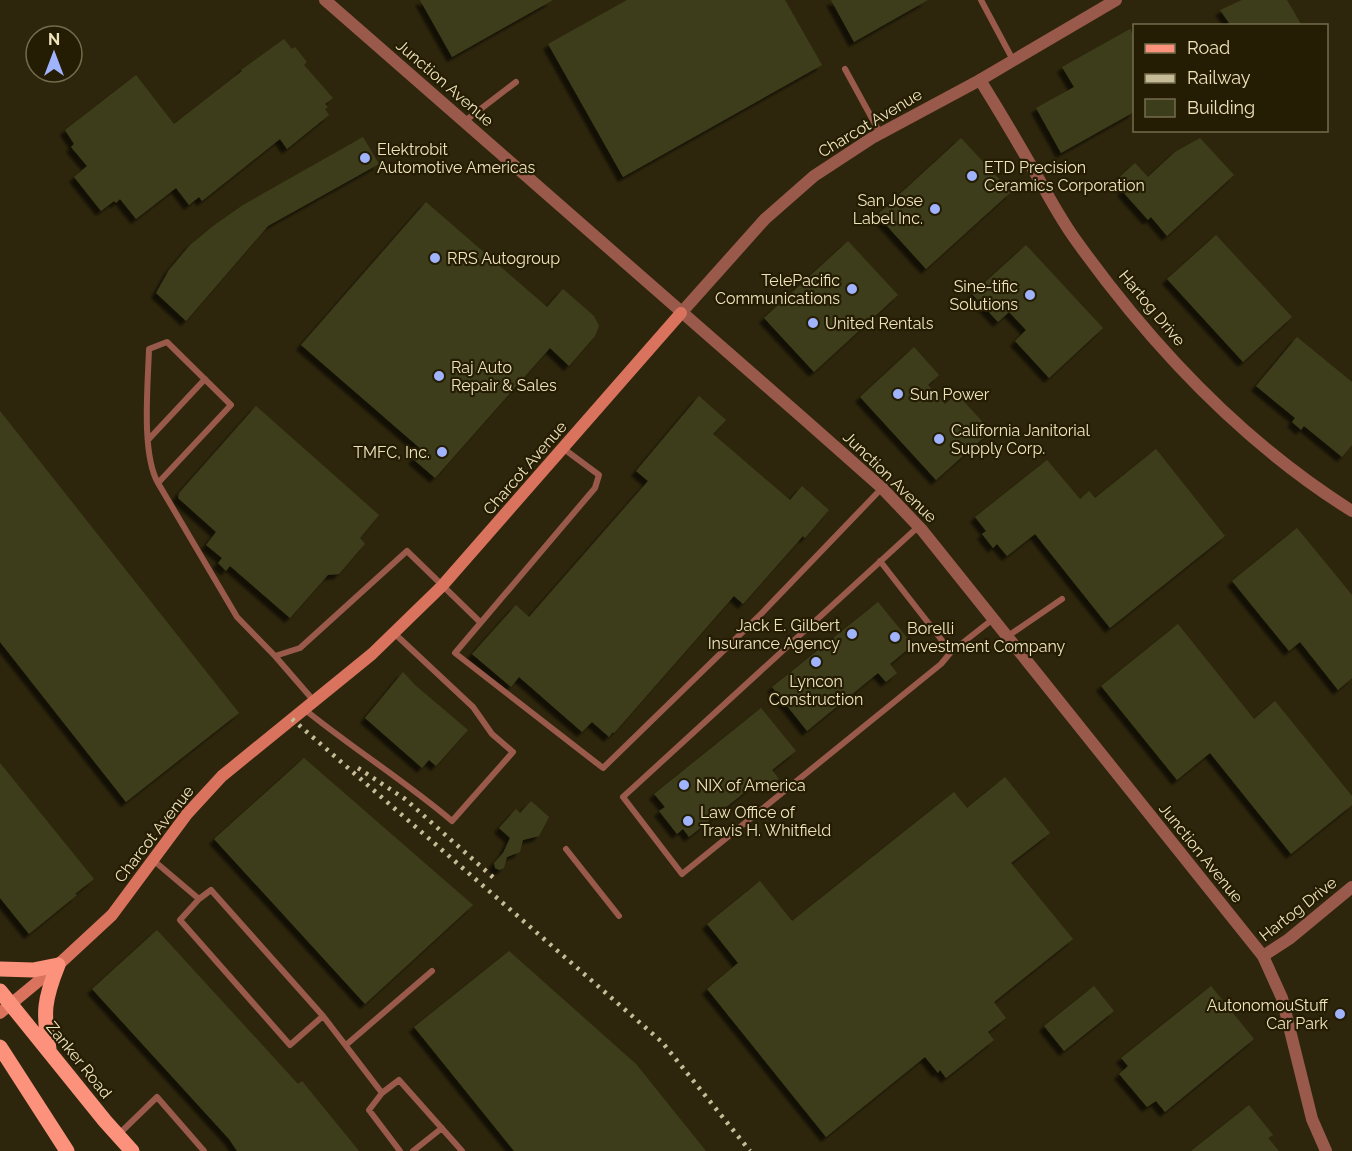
<svg xmlns="http://www.w3.org/2000/svg" width="1352" height="1151" viewBox="0 0 1352 1151" font-family="Raleway,sans-serif">
  <style>
    .building { fill: #3c3e1b; filter: url(#shadow) }
    .lines { fill: none; stroke-linecap: round; stroke-linejoin: round }
    .service { stroke: #99594b; stroke-width: 6 }
    .minor { stroke: #99594b; stroke-width: 12 }
    .tertiary { stroke: #99594b; stroke-width: 12 }
    .secondary { stroke: #d9735e; stroke-width: 12 }
    .primary { stroke: #fc927c; stroke-width: 15 }
    .rail { stroke: #c7bc98; stroke-width: 4.5; stroke-dasharray: 3 6; stroke-linecap: butt }
    .poi-dot { fill: #a0b3fd; stroke: #241c03; stroke-width: 2 }
    .labels { text-anchor: middle; dominant-baseline: central; stroke-width: 4.5; stroke-linejoin: round; paint-order: stroke }
    .street-label { font-size: 16px; fill: #efe3bc; stroke: #241c03 }
    .poi-label { font-size: 16px; fill: #efe3bc; stroke: #241c03; text-anchor: start }
  </style>
  <defs>
    <filter id="shadow"><feDropShadow dx="-5" dy="5" stdDeviation="1.5" flood-color="#0009"/></filter>
  </defs>
  <rect width="100%" height="100%" fill="#2e260c"/>
  <path class="building" d="M420 0H553L452 57Z
    M627 0H785L822 65 623 177 548 44Z
    M831 0H928L854 42Z
    M1242 0H1287L1302 26H1231L1220 10Z
    M1130 29 1134 37V112L1061 153 1036 108 1074 87 1062 67Z
    M284 39 292 49 295 47 307 62 304 65 333 98 325 104 328 107 325 109 329 115 287 149 280 139 202 201 199 197 189 205 176 188 136 219 120 199 116 203 114 201 101 211 74 177 87 166 71 147 74 144 65 130 136 75 174 124 242 71 241 70Z
    M363 137 379 164 268 226 186 321 156 293 169 270 190 245 213 226 243 205Z
    M961 138 1011 192 926 269 877 215Z
    M1200 138 1234 175 1167 236 1151 217 1148 220 1122 191 1125 189 1116 180 1135 163 1148 177 1175 152Z
    M426 202 547 307 563 289 594 316 599 326 595 336 569 366 550 348 435 478 413 459 422 450 301 345Z
    M1216 235 1292 317 1243 362 1167 279Z
    M848 241 898 295 814 372 764 318Z
    M1026 245 1103 328 1049 378 1015 341 1026 330 1009 312 998 322 972 294Z
    M1297 337 1352 382V445L1342 457 1304 426 1301 430 1292 422 1295 418 1256 386Z
    M914 347 939 375 928 385 945 404 957 394 991 431 936 480 860 397Z
    M699 396 726 420 713 434 790 500 802 486 829 510 805 538 803 536 743 604 734 596 614 733 613 732 609 737 592 722 582 732 519 677 511 687 472 654 516 605 529 617 648 481 636 471Z
    M256 406 379 515 360 538 365 544 363 546 339 574 328 575 290 618 230 566 226 571 218 563 222 558 206 545 216 532 178 498 179 493Z
    M0 411 239 713 126 802 0 642Z
    M1156 449 1225 536 1110 628 1035 534 1007 556 997 544 993 548 982 534 986 531 975 517 1047 460 1080 499 1089 491 1095 498Z
    M1297 528 1352 595V678L1338 690 1300 642 1289 651 1232 581Z
    M878 602 913 645 890 664 897 673 886 682 878 673 807 731 772 687Z
    M1178 624 1254 719 1275 701 1352 796V805L1291 854 1210 753 1177 780 1101 686Z
    M403 672 415 685 468 730 436 766 429 760 422 768 365 718Z
    M761 708 796 751 772 770 779 779 767 788 760 780 689 837 683 829 677 834 659 811 665 807 654 794Z
    M304 758 473 905 365 1004 214 839Z
    M0 763 94 879 75 894 77 895 29 934 0 898Z
    M1005 777 1050 833 1011 863 1073 939 994 1002 1006 1018 988 1032 994 1040 946 1078 940 1070 938 1073 925 1057 826 1137 707 989 738 963 707 924 760 881 792 921 954 792 967 808Z
    M531 801 549 817 539 836 523 840 520 852 507 857 504 868 499 870 495 868 494 863 503 853 510 838 499 828 516 809 520 813Z
    M157 930 298 1084 302 1081 359 1151H237L229 1139 92 989Z
    M509 951 636 1064 706 1151H514L414 1027Z
    M1094 986 1114 1011 1064 1051 1044 1026Z
    M1211 986 1254 1039 1165 1112 1156 1101 1147 1107 1119 1074 1128 1066 1121 1058Z
    M1249 1105 1273 1135 1268 1138 1279 1151H1191Z"/>
  <g class="lines">
    <path class="service" d="M981 0 1013 60
      M845 69 880 133
      M465 121 516 82
      M148 440 205 379
      M564 449 599 475 595 488 455 653 603 768 758 617 882 488
      M158 483 231 405 167 342 149 349C148 384 141 453 158 483L237 617 275 656 300 648 407 551 480 622
      M919 526 623 797 682 874 941 664 951 652 993 619
      M880 561 951 652
      M1008 636 1062 599
      M275 656 314 701
      M304 709C352 748 405 781 452 821L513 752 492 734 473 707 394 633
      M566 849 619 916
      M153 860 199 899 180 920 290 1045 323 1016 382 1093
      M199 899 211 890 323 1016
      M346 1045 432 971
      M118 1135 157 1097 204 1151
      M400 1151 369 1110 382 1093 399 1080 462 1151
      M413 1151 442 1128"/>
    <path class="minor" d="M980 80C998 109 1016 139 1033 169 1047 193 1059 217 1075 239 1150 344 1242 442 1352 511
      M1263 956 1289 939 1352 887"/>
    <path class="tertiary" d="M325 0 804 419 882 488 922 530 1263 956 1282 998 1312 1119 1326 1151
      M681 313 765 219 814 176 872 138 980 80 1116 0"/>
    <path class="secondary" d="M0 1013 58 965 112 915 187 814 222 776 372 654 442 586 681 313"/>
    <path class="primary" d="M0 969 33 970 58 965
      M0 991 105 1121 132 1151
      M0 1047 67 1151
      M49 1049C43 1012 44 1000 58 965"/>
    <path class="rail" d="M292 719 662 1042 750 1151
      M358 768 405 799 495 879"/>
  </g>
  <g class="poi-dot">
    <circle cx="365" cy="158" r="6"/>
    <circle cx="972" cy="176" r="6"/>
    <circle cx="935" cy="209" r="6"/>
    <circle cx="435" cy="258" r="6"/>
    <circle cx="852" cy="289" r="6"/>
    <circle cx="1030" cy="295" r="6"/>
    <circle cx="813" cy="323" r="6"/>
    <circle cx="439" cy="376" r="6"/>
    <circle cx="898" cy="394" r="6"/>
    <circle cx="939" cy="439" r="6"/>
    <circle cx="442" cy="452" r="6"/>
    <circle cx="852" cy="634" r="6"/>
    <circle cx="895" cy="637" r="6"/>
    <circle cx="816" cy="662" r="6"/>
    <circle cx="684" cy="785" r="6"/>
    <circle cx="688" cy="821" r="6"/>
    <circle cx="1340" cy="1014" r="6"/>
  </g>
  <g class="labels">
    <g class="street-label">
      <text transform="translate(445 83) rotate(41)">Junction Avenue</text>
      <text transform="translate(870 123) rotate(-31)">Charcot Avenue</text>
      <text transform="translate(1152 308) rotate(50)">Hartog Drive</text>
      <text transform="translate(525 468) rotate(-49)">Charcot Avenue</text>
      <text transform="translate(890 477) rotate(44)">Junction Avenue</text>
      <text transform="translate(154 834) rotate(-52)">Charcot Avenue</text>
      <text transform="translate(1201 853) rotate(51)">Junction Avenue</text>
      <text transform="translate(1298 909) rotate(-38)">Hartog Drive</text>
      <text transform="translate(79 1060) rotate(51)">Zanker Road</text>
    </g>
    <g class="poi-label">
      <text x="377" y="149">Elektrobit<tspan x="377" dy="18">Automotive Americas</tspan></text>
      <text x="984" y="167">ETD Precision<tspan x="984" dy="18">Ceramics Corporation</tspan></text>
      <text x="923" y="200" text-anchor="end">San Jose<tspan x="923" dy="18">Label Inc.</tspan></text>
      <text x="447" y="258">RRS Autogroup</text>
      <text x="840" y="280" text-anchor="end">TelePacific<tspan x="840" dy="18">Communications</tspan></text>
      <text x="1018" y="286" text-anchor="end">Sine-tific<tspan x="1018" dy="18">Solutions</tspan></text>
      <text x="825" y="323">United Rentals</text>
      <text x="451" y="367">Raj Auto<tspan x="451" dy="18">Repair &amp; Sales</tspan></text>
      <text x="910" y="394">Sun Power</text>
      <text x="951" y="430">California Janitorial<tspan x="951" dy="18">Supply Corp.</tspan></text>
      <text x="430" y="452" text-anchor="end">TMFC, Inc.</text>
      <text x="840" y="625" text-anchor="end">Jack E. Gilbert<tspan x="840" dy="18">Insurance Agency</tspan></text>
      <text x="907" y="628">Borelli<tspan x="907" dy="18">Investment Company</tspan></text>
      <text x="816" y="681" text-anchor="middle">Lyncon<tspan x="816" dy="18">Construction</tspan></text>
      <text x="696" y="785">NIX of America</text>
      <text x="700" y="812">Law Office of<tspan x="700" dy="18">Travis H. Whitfield</tspan></text>
      <text x="1328" y="1005" text-anchor="end">AutonomouStuff<tspan x="1328" dy="18">Car Park</tspan></text>
    </g>
  </g>
  <rect x="1133" y="24" width="195" height="108" fill="#241c03" stroke="#756c4d" stroke-width="1.5"/>
  <rect x="1145" y="44" width="30" height="9" fill="#fc927c" stroke="#756c4d" stroke-width="1.5"/>
  <text x="1187" y="54" font-size="18" fill="#efe3bc">Road</text>
  <rect x="1145" y="74" width="30" height="9" fill="#c7bc98" stroke="#756c4d" stroke-width="1.5"/>
  <text x="1187" y="84" font-size="18" fill="#efe3bc">Railway</text>
  <rect x="1145" y="99" width="30" height="18" fill="#3c3e1b" stroke="#756c4d" stroke-width="1.5"/>
  <text x="1187" y="114" font-size="18" fill="#efe3bc">Building</text>
  <g transform="translate(54 54)"><circle r="28" fill="#241c03" stroke="#756c4d" stroke-width="1.5"/>
  <path d="M0-4.5L10 22L0 15L-10 22Z" fill="#a0b3fd"/>
  <text y="-9" font-size="16" font-weight="bold" text-anchor="middle" fill="#efe3bc">N</text>
  </g>
</svg>
